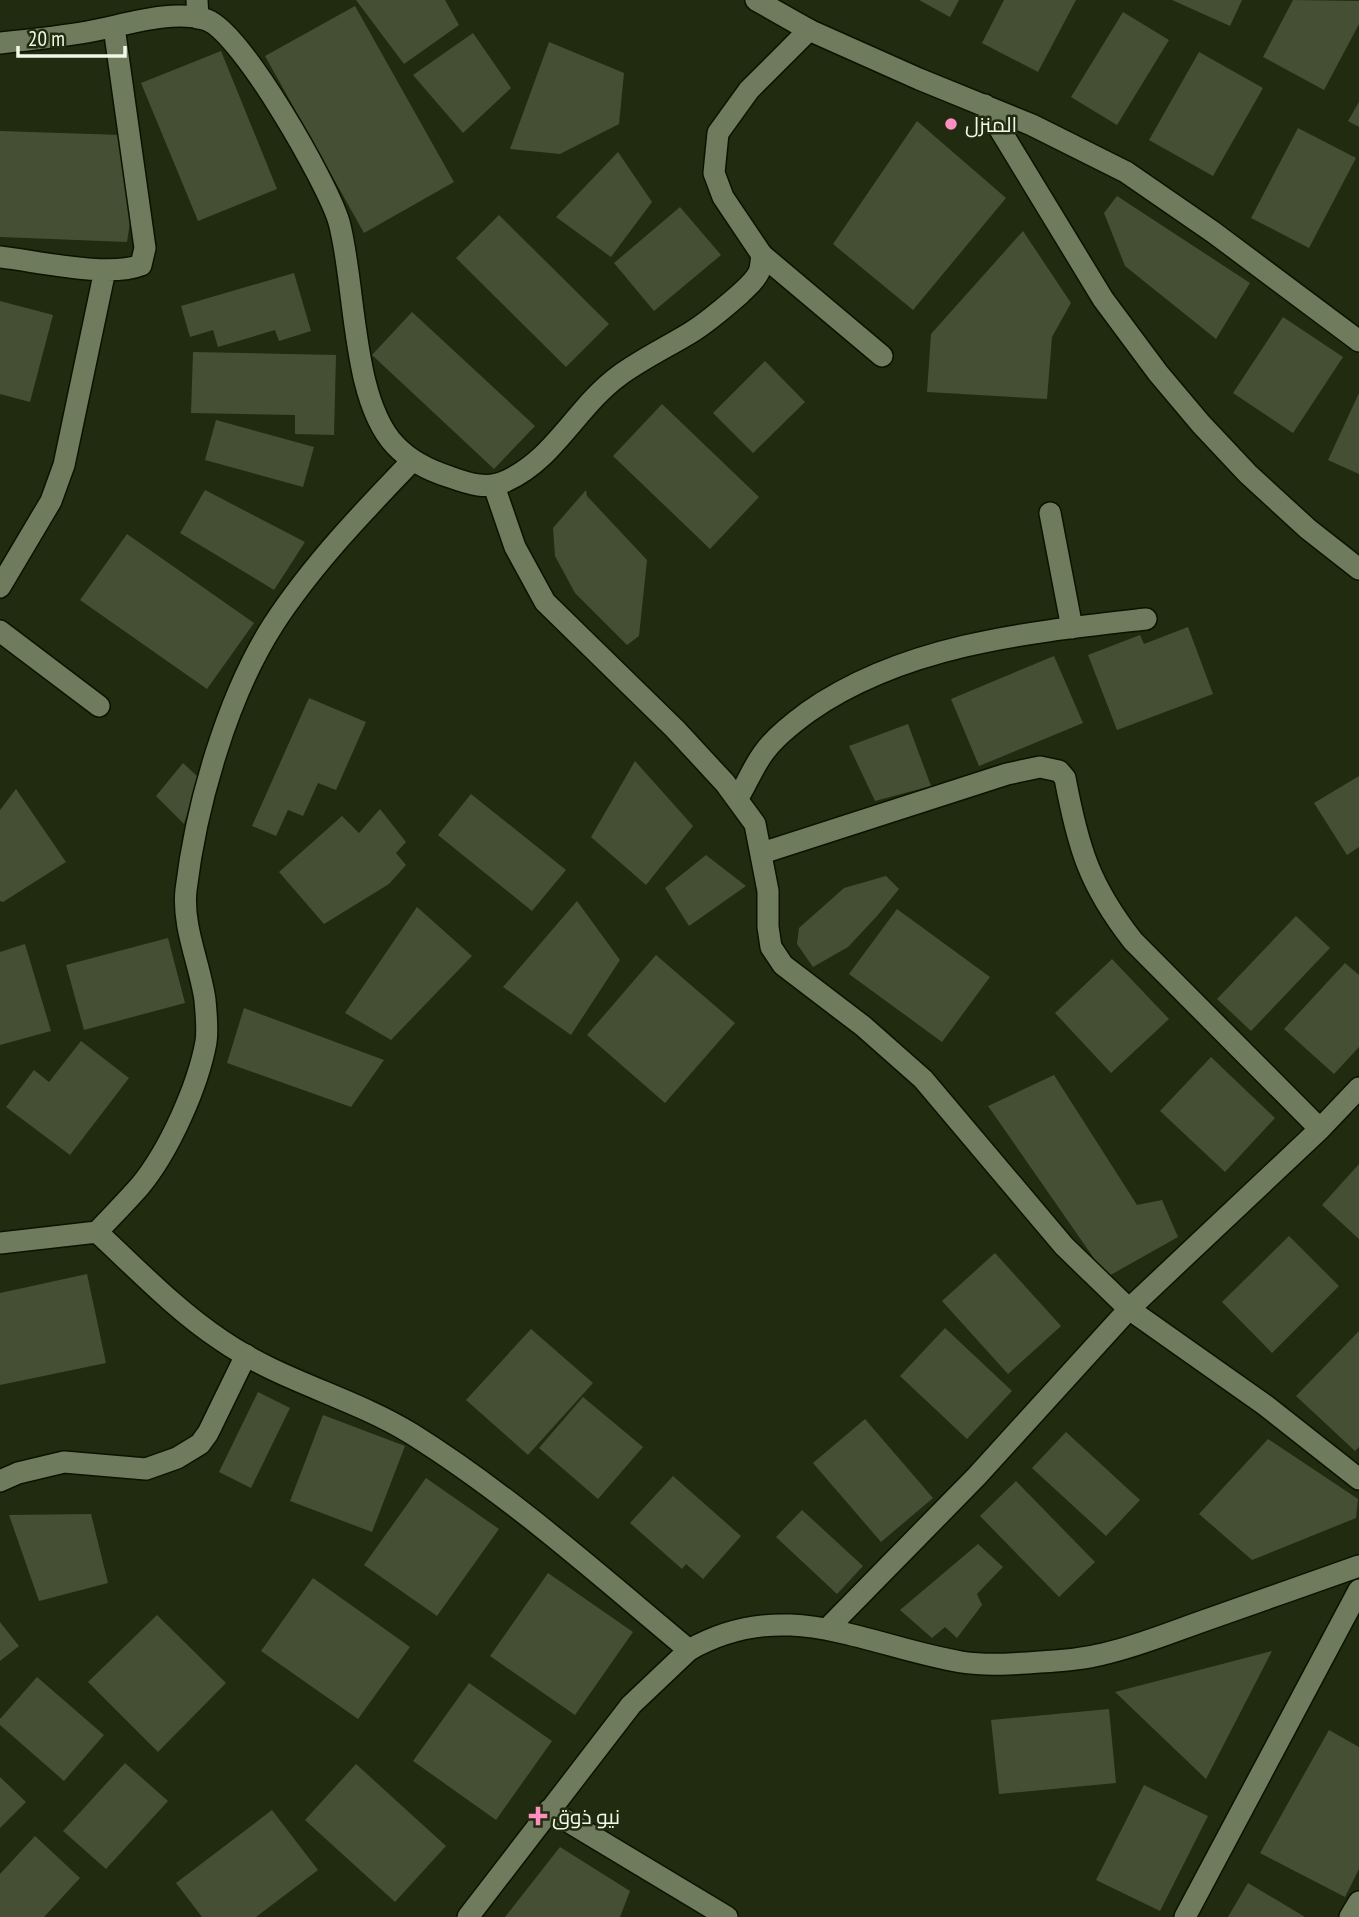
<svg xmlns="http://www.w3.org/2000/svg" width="1359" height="1917" viewBox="0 0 1359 1917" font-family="'PT Sans Narrow',Cairo,sans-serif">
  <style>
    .building { fill: #444f33 }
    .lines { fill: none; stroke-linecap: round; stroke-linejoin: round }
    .street-casing { stroke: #0b1300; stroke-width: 24 }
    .secondary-casing { stroke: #0b1300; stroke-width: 24 }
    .street { stroke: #6f7b5d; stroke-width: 21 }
    .secondary { stroke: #6f7b5d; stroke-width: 21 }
    .poi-dot { fill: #fd8ec0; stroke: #212b10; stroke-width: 2.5 }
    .labels { text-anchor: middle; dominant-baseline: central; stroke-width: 5; stroke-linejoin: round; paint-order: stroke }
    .poi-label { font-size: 21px; fill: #f1f8e7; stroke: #212b10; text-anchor: start }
  </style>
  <rect width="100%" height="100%" fill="#212b10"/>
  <path class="building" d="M356 0H445L459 25 404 64Z
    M919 0H959L950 17Z
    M1004 0H1076L1038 72 982 43Z
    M1172 0H1242L1230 26Z
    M1293 0 1359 1V24L1324 90 1263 57Z
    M355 6 454 182 364 233 265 56Z
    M1123 12 1169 40 1117 125 1071 97Z
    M473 33 511 88 463 133 413 75Z
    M549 42 624 73 619 124 560 154 510 149Z
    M221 51 277 189 198 221 141 83Z
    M1199 52 1263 88 1213 176 1149 140Z
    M1359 102V127L1348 121Z
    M917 121 1006 198 913 310 833 244Z
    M1298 128 1356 158 1309 248 1251 218Z
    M0 131 122 135 134 194 127 242 0 237Z
    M618 152 652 202 611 257 556 217Z
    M1117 196 1250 283 1216 339 1125 266 1104 213Z
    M680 207 721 255 654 311 614 263Z
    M499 215 609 324 566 367 456 258Z
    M1023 231 1071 303 1052 337 1047 399 927 392 931 334Z
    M294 273 311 331 279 341 275 330 218 347 213 330 190 337 181 306Z
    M0 301 53 315 30 402 0 394Z
    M412 312 535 426 494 469 372 355Z
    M1283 317 1343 357 1293 433 1233 393Z
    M193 352 336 355 334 435 295 434V415L191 413Z
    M765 361 805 402 753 453 713 413Z
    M1359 393V474L1328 460Z
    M662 404 759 497 710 549 613 456Z
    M216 420 314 447 303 487 205 460Z
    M205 490 305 542 274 590 180 533Z
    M586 490 587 496 647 560 639 636 627 645 575 593 555 556 553 528Z
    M127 534 254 623 207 689 80 600Z
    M1188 627 1213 694 1117 730 1088 655 1140 635 1144 644Z
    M1054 656 1083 723 979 766 951 699Z
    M309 698 366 722 336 790 318 783 303 816 288 810 276 836 252 826Z
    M908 724 931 786 875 801 849 746Z
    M635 761 693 826 646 885 591 837Z
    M183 763 198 777 184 824 156 796Z
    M1359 776V847L1347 855 1314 803Z
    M16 789 66 862 3 902 0 901V810Z
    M471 794 566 870 532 911 438 835Z
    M380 809 406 842 396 853 406 865 389 884 324 924 279 872 342 816 359 833Z
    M706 855 746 886 689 926 665 888Z
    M886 876 899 889 877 916 848 947 813 967 797 944 799 928 844 888Z
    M577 901 620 960 571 1035 503 987Z
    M417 907 472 956 391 1040 345 1013Z
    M897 909 990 977 942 1042 849 974Z
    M1296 916 1330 948 1251 1031 1217 999Z
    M168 938 185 1003 84 1030 66 965Z
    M25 944 51 1031 0 1045V952Z
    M656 955 735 1023 665 1103 587 1035Z
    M1112 959 1169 1019 1111 1073 1055 1013Z
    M1345 963 1359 975V1047L1334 1074 1284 1029Z
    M244 1008 384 1060 351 1107 227 1063Z
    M81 1041 129 1078 70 1155 6 1107 34 1070 49 1082Z
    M1211 1057 1275 1118 1225 1172 1160 1111Z
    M1054 1075 1137 1205 1162 1200 1178 1237 1107 1277 988 1106Z
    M1359 1164V1239L1322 1205Z
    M1289 1236 1339 1286 1272 1353 1222 1302Z
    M995 1253 1061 1326 1008 1374 942 1301Z
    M87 1274 106 1363 0 1385V1293Z
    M945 1328 1012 1391 967 1439 900 1376Z
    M531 1329 593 1383 528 1455 466 1400Z
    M1359 1331V1447L1355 1451 1296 1396Z
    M258 1392 290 1408 251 1488 219 1472Z
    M583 1397 643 1447 598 1499 539 1448Z
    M323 1415 405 1446 372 1532 290 1501Z
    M865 1419 933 1498 881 1542 813 1463Z
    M1066 1432 1140 1500 1106 1536 1032 1468Z
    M1268 1439 1358 1499 1356 1518 1252 1560 1199 1514Z
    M673 1476 741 1536 703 1579 686 1564 682 1569 630 1523Z
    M426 1478 499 1529 437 1616 364 1565Z
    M1016 1481 1095 1562 1059 1597 980 1516Z
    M802 1510 863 1566 837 1594 776 1537Z
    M91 1514 108 1583 39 1601 9 1515Z
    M978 1544 1003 1567 977 1594 982 1605 957 1638 945 1627 932 1638 900 1610Z
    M548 1573 633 1632 575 1715 490 1656Z
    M313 1578 410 1647 358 1719 261 1651Z
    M157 1615 226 1683 158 1752 88 1682Z
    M0 1622 19 1646 0 1661Z
    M1272 1651 1206 1779 1115 1692Z
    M37 1677 104 1735 64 1781 0 1725V1719Z
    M469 1683 552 1741 496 1820 413 1761Z
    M1109 1709 1116 1783 999 1794 991 1720Z
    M1329 1730 1359 1747V1869L1345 1897 1260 1853Z
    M125 1763 168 1801 106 1869 63 1831Z
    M356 1764 446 1846 395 1902 305 1820Z
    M0 1777 26 1802 0 1828Z
    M1144 1785 1208 1816 1160 1911 1096 1880Z
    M272 1810 318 1870 256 1917H202L176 1883Z
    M35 1836 80 1878 44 1917H0V1874Z
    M560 1847 630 1891 620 1917H505Z
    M1248 1883 1305 1917H1228Z"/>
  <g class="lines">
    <defs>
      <path id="street" d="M197 0 198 18
        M809 30 919 79 1032 125 1126 172 1213 232 1359 341
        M985 105 1103 299 1158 373 1201 424 1248 474 1308 529 1359 569
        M762 255 882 356
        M0 257C37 261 108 278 141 265L145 248 114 27
        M494 486 515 547 545 602 675 729 725 783 755 824 768 891V927L771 947 783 965 863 1026 923 1079 1064 1246 1129 1309 1265 1405 1359 1479
        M1050 513 1072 628
        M0 587 51 501 64 465 105 270
        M0 631 99 706
        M738 798C747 783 754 765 765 751 776 736 793 723 808 712 905 644 1031 632 1146 619
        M762 853 1007 774 1040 767 1059 771 1065 778C1078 847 1089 885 1133 941L1320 1129
        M0 1481 18 1473 64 1462 146 1469 177 1458 200 1444 208 1433 246 1355
        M828 1628 977 1476 1129 1309 1320 1129 1359 1088
        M549 1810 727 1917
        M468 1917 631 1705 689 1650
        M1185 1917 1359 1590
        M1350 1917 1359 1902"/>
      <path id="secondary" d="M0 43C29 40 58 37 87 32 122 26 173 8 207 20 242 33 328 184 339 222 356 285 351 398 395 445 409 460 431 471 450 477 469 484 488 490 506 481 555 459 577 406 620 375 642 359 667 347 690 333 708 322 724 308 740 294 747 287 755 281 759 272 761 267 761 260 762 255L723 197 714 173 718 133 749 90 809 30 756 0
        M97 1232C137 1269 176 1310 221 1340 280 1381 352 1397 412 1434 511 1496 599 1575 689 1650 786 1595 863 1645 961 1662 987 1666 1014 1664 1040 1662 1061 1661 1083 1659 1103 1654 1139 1646 1174 1631 1209 1619 1259 1601 1309 1584 1359 1566
        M0 1243 97 1232C111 1217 126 1202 140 1186 169 1151 198 1086 206 1042 208 1029 206 1013 205 1000 200 964 182 927 186 890 196 806 227 697 273 625 312 565 363 512 413 460"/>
    </defs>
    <use href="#street" class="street-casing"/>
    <use href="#secondary" class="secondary-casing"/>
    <use href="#street" class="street"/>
    <use href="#secondary" class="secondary"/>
  </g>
  <g class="poi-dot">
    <circle cx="951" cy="124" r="7"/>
    <path d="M534.5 1805.5h7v7h7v7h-7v7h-7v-7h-7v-7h7z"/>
  </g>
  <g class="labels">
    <g class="poi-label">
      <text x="965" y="124">المنزل</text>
      <text x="552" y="1816">نيو ذوق</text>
    </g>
  </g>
  <path d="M18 46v10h107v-10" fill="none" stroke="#f1f8e7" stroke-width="3.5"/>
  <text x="28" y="46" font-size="21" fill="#f1f8e7" stroke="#212b10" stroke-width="5" paint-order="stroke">20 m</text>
</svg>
